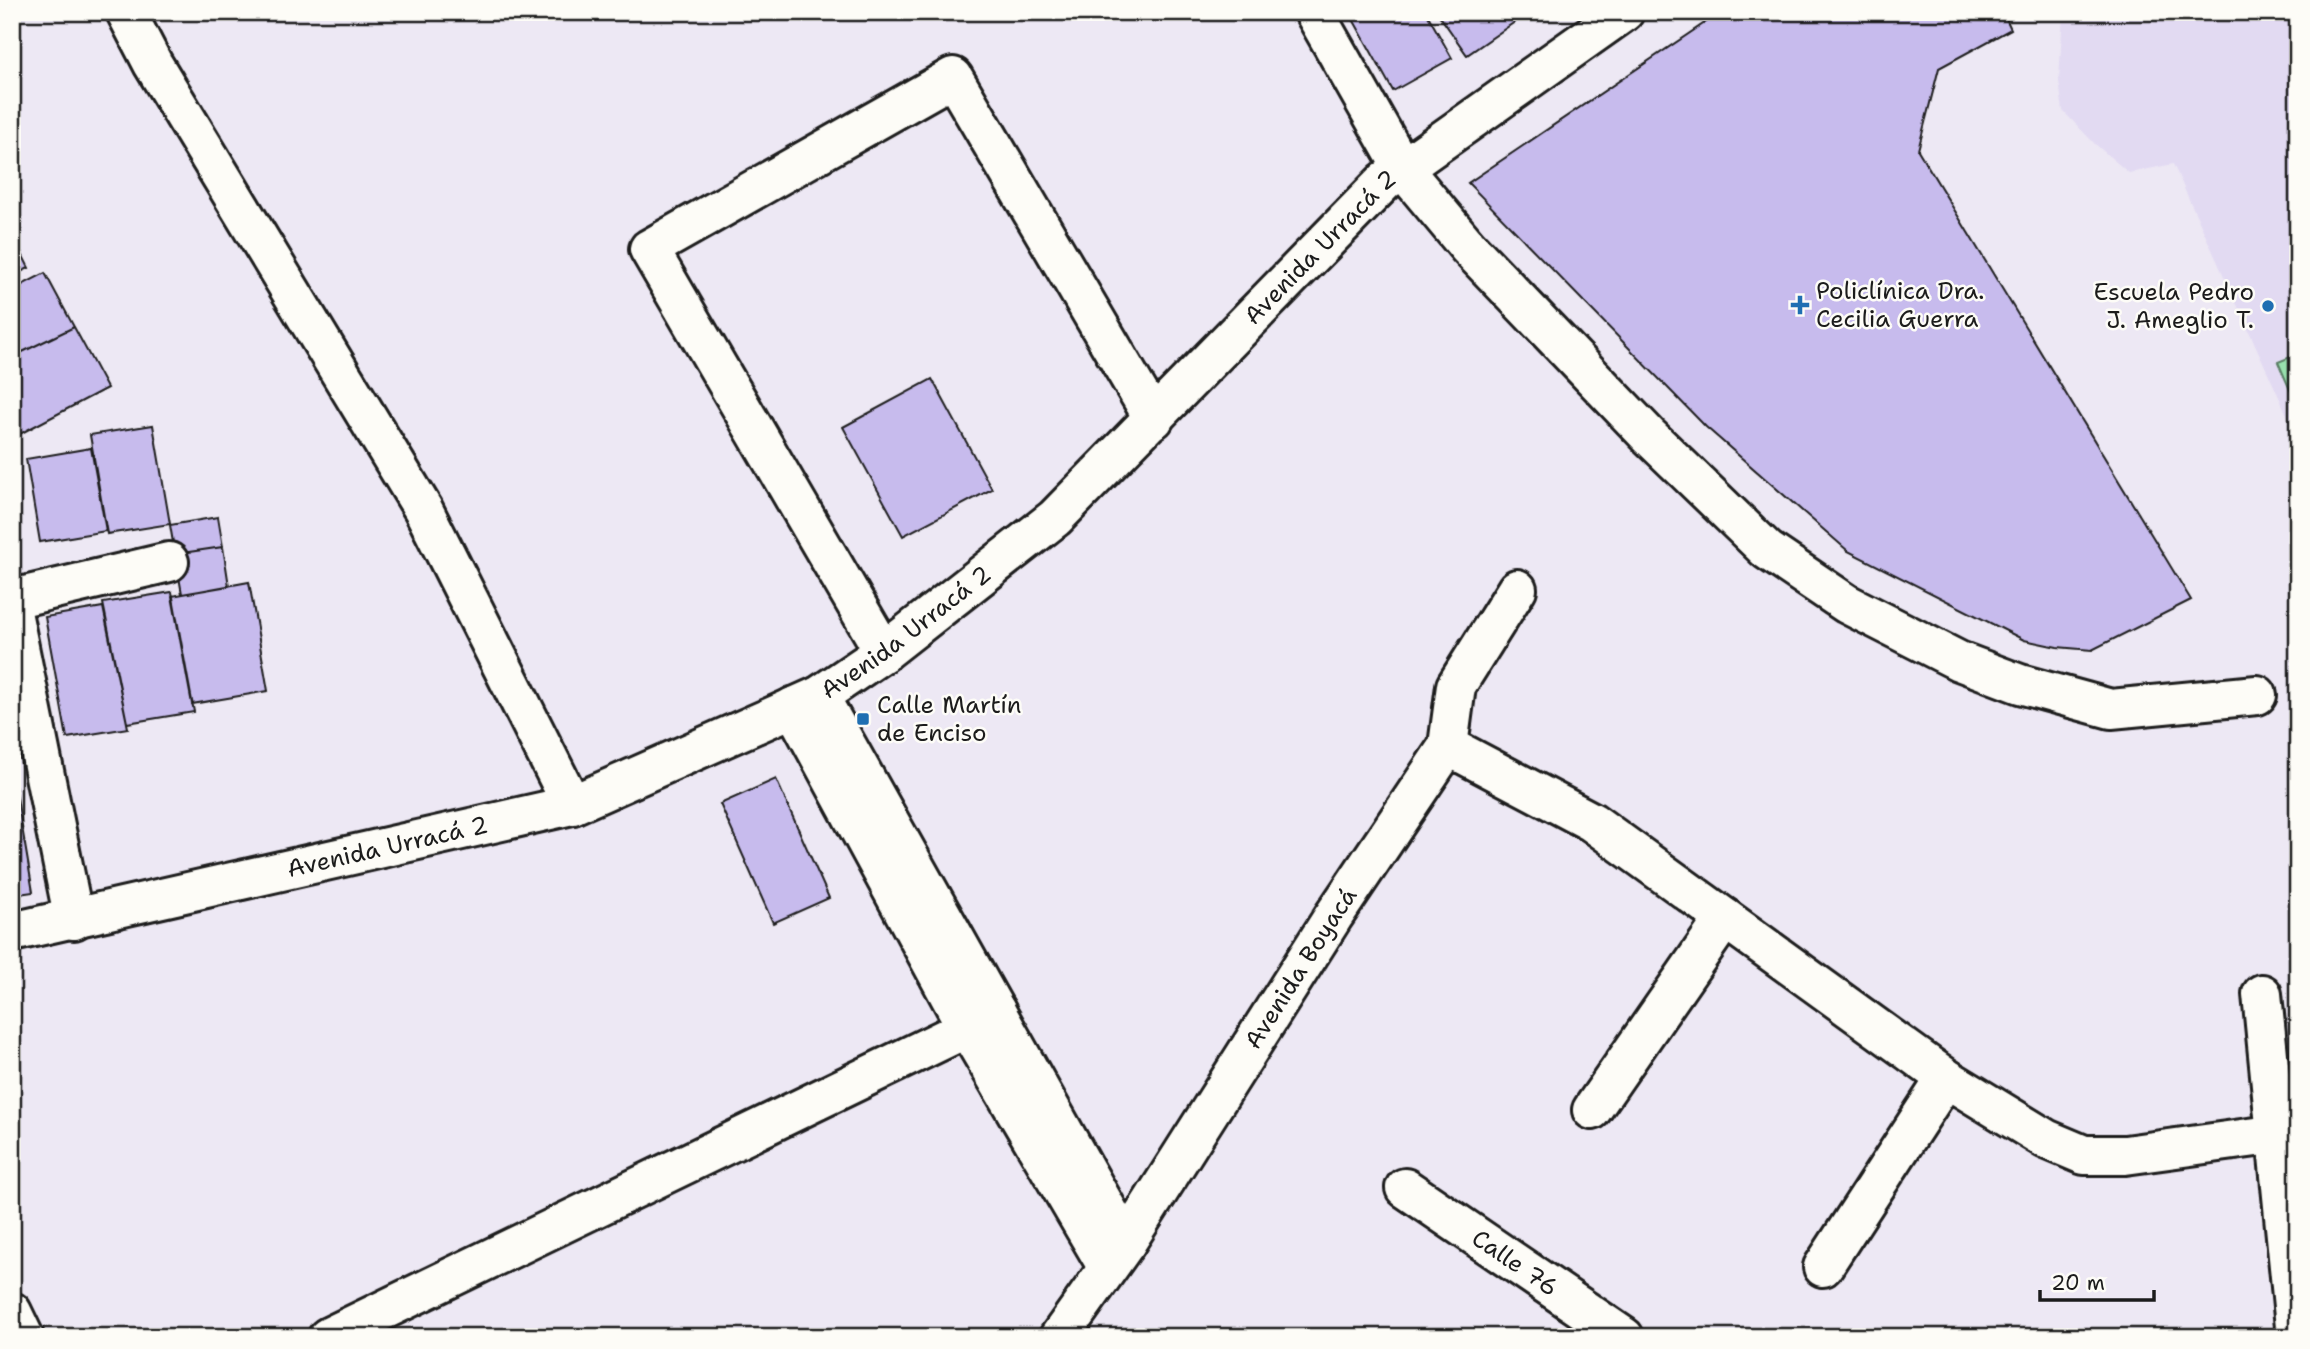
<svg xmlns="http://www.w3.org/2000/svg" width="2310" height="1349" viewBox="0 0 2310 1349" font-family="'Shantell Sans',sans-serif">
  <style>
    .built { fill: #e2daf2 }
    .green { fill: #98e0ae; stroke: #5a7e65; stroke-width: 2 }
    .building { fill: #c7bbed; stroke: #1c1c1c; stroke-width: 2 }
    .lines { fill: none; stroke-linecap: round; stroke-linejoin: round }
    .minor-casing { stroke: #1c1c1c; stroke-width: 44 }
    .minor { stroke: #fdfcf7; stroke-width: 38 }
    .poi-dot { fill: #1f6fb2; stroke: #fdfcf7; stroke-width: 2.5 }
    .labels { text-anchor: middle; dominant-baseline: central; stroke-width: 5; stroke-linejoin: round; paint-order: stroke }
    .street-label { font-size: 24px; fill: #1c1c1c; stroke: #fdfcf7 }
    .poi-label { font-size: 24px; fill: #1c1c1c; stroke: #fdfcf7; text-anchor: start }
  </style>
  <rect width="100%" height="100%" fill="#ede8f4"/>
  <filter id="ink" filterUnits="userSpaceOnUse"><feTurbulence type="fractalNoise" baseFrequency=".0143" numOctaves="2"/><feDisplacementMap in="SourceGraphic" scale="14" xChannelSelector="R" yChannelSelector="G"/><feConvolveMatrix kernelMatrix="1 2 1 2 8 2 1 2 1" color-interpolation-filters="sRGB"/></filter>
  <g filter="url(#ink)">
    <path class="built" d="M2063 12H2298V439L2173 164 2129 173 2095 144 2063 111 2059 81Z"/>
    <path class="green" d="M2298 354V408L2278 362Z"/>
    <path class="building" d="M1349 12H1426L1452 58 1393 91Z
      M1437 12H1519L1522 17 1467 55Z
      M1721 12H2003L2011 29 1939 68 1918 150 2191 600 2092 650 2057 647 2024 640 1848 551 1706 427 1468 183Z
      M12 234 29 268 12 276Z
      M45 273 74 327 12 357V290Z
      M74 327 107 388 14 437 12 357Z
      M932 379 992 489 903 536 843 427Z
      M153 425 170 524 107 534 90 435Z
      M91 448 106 531 40 542 26 459Z
      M218 517 223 547 175 554 170 525Z
      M223 547 229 586 182 594 175 554Z
      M249 582 268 691 192 704 172 596Z
      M172 592 194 712 127 723 103 603Z
      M103 607 128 728 67 738 45 617Z
      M13 774 33 892 12 895V775Z
      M776 779 829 898 773 923 720 804Z"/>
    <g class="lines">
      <defs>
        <g id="minor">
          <path d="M126 12 153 64 423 509 572 805"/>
          <path d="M1314 12 1403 169 1468 247 1649 436 1767 550 1847 604 1959 661 2020 684 2111 709 2257 695"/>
          <path d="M12 599 169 562"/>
          <path d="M12 612 74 920"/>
          <path d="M884 652 649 249 953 77 1154 419"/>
          <path d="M819 696 1126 1243"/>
          <path d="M793 707 967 1028 1107 1266"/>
          <path d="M1448 746 1592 822 1946 1078 2046 1139 2084 1155H2125L2278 1134"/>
          <path id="s1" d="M12 932 572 805 819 696 884 652 1055 518 1385 181 1624 12"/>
          <path d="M2262 994 2296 1337"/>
          <path d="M1592 1110 1725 918"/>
          <path id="s2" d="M1405 1188 1624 1337"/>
          <path d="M1823 1267 1946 1078"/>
          <path d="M12 1312 24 1337"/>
          <path d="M328 1337 967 1028 996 1011"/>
          <path id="s3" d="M1059 1337 1126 1243 1333 917 1448 746 1456 686 1517 589"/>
        </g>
      </defs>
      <use href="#minor" class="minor-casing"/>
      <use href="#minor" class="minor"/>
    </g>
  </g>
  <g class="poi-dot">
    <path d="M1796.5 294.5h7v7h7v7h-7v7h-7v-7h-7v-7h7z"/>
    <circle cx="2268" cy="306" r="7"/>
    <rect x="856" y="712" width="14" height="14" rx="3.5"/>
  </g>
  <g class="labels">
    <g class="street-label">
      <text stroke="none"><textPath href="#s1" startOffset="1519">Avenida Urracá 2</textPath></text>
      <text stroke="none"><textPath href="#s1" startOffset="952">Avenida Urracá 2</textPath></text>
      <text stroke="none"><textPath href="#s1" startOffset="385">Avenida Urracá 2</textPath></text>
      <text stroke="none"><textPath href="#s3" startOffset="441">Avenida Boyacá</textPath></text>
      <text stroke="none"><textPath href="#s2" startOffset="133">Calle 76</textPath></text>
    </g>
    <g class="poi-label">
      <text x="1816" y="291">Policlínica Dra.<tspan x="1816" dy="28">Cecilia Guerra</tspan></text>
      <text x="2254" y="292" text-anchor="end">Escuela Pedro<tspan x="2254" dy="28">J. Ameglio T.</tspan></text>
      <text x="877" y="705">Calle Martín<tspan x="877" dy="28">de Enciso</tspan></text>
    </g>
  </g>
  <rect width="2310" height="1349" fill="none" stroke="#fdfcf7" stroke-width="42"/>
  <rect x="21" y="21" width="2268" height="1307" fill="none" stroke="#1c1c1c" stroke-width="2.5" filter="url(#ink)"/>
  <path d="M2040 1290v10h114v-10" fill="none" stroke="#1c1c1c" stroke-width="3.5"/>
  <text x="2051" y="1290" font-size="21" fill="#1c1c1c" stroke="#fdfcf7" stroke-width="5" paint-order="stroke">20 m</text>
</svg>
